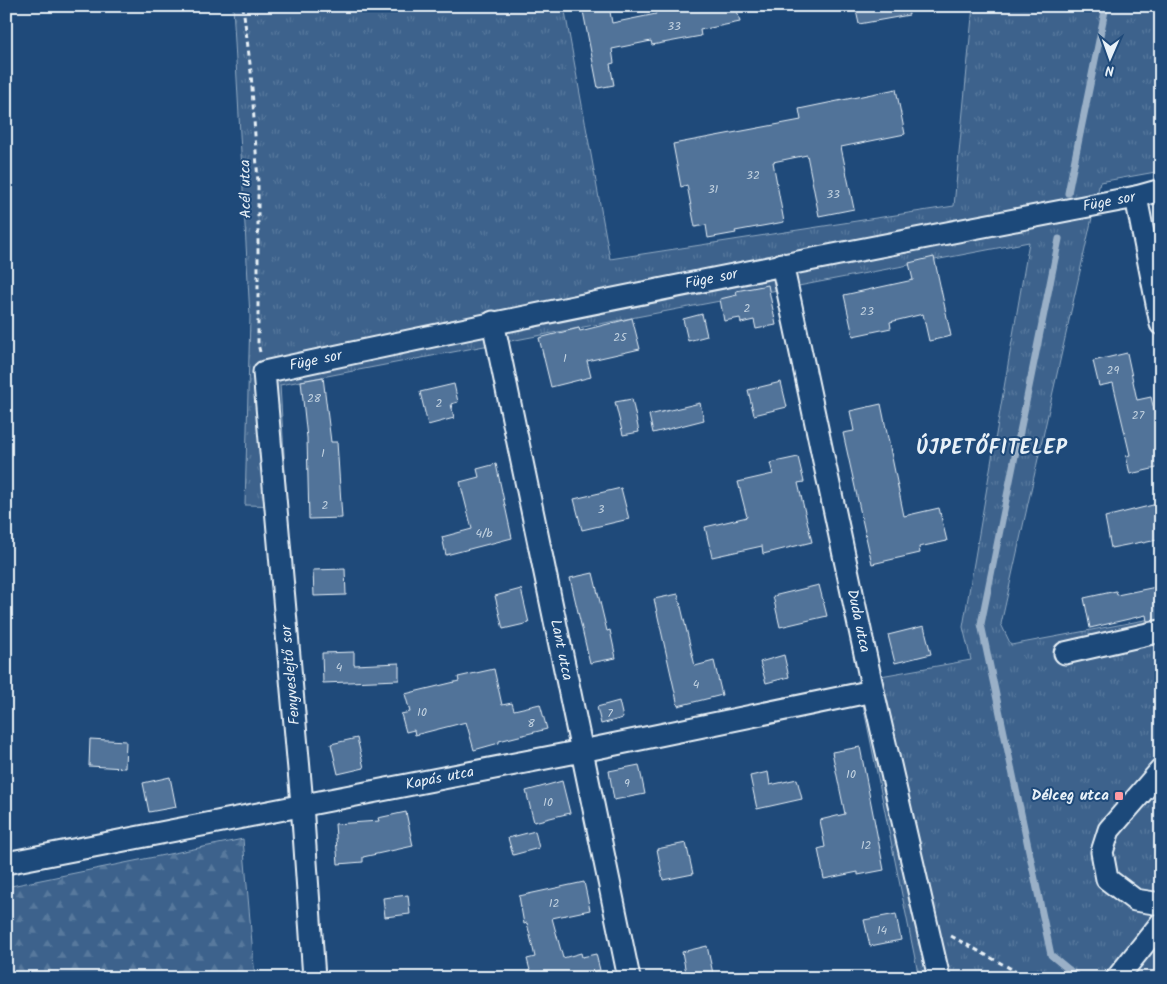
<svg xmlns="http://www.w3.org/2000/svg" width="1167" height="984" viewBox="0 0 1167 984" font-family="Kalam,sans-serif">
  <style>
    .grass { fill: url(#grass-tufts); stroke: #92aac2 }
    .forest { fill: url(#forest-firs); stroke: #92aac2 }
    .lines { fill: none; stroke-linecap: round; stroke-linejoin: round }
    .stream { stroke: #9ab0c7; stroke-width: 7 }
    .building { fill: #517399; stroke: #e8f1f8 }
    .minor-casing { stroke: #e8f1f8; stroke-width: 25 }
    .path { stroke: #e8f1f8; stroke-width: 3; stroke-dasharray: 5 4; stroke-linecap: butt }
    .minor { stroke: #1f4a7a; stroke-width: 21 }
    .poi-dot { fill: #ff9aa2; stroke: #1f4a7a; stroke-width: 2 }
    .labels { text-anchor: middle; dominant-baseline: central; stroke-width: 4; stroke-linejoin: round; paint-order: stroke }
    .number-label { font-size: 12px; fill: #c2d2e0 }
    .street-label { font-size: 15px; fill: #e8f1f8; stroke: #1f4a7a }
    .poi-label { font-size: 15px; font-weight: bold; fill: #e8f1f8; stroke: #1f4a7a; text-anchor: end }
    .district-label { font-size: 20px; font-weight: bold; letter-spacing: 1px; fill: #e8f1f8; stroke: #1f4a7a }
  </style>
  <defs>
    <pattern id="grass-tufts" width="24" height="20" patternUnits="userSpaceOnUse" patternTransform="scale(1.25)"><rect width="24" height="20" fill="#3c628c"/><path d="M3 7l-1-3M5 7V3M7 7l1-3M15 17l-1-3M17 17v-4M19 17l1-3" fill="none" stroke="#58799d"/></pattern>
    <pattern id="forest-firs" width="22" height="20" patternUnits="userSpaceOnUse" patternTransform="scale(1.25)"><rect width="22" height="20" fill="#3c628c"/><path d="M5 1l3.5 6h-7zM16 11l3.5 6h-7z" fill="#58799d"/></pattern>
  </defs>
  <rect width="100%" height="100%" fill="#1f4a7a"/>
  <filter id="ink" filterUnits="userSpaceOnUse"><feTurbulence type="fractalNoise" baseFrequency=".02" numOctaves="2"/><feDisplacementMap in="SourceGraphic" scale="10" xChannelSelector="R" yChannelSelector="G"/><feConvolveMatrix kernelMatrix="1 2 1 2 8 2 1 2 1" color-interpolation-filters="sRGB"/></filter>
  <g filter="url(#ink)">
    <path class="grass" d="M233 6H564L610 259 954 206 973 6H1161V171L1100 182 1001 624 1011 645 1161 617V978H919L858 680 971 660 963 627 1029 242 280 385 287 506 245 505 250 317Z"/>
    <path class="forest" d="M243 839 255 978H6V887Z"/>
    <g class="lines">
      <path class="stream" d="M1068 193 1106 6
        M1059 239 981 624 1051 955 1079 978"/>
    </g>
    <path class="building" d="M582 6H609L612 23 656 14 654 6H736L740 22 700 30 701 36 652 45 651 41 612 49 614 63 610 64 614 85 598 88Z
      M855 6H908L909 15 859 24Z
      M896 89 905 134 841 147 854 209 819 216 807 155 773 162 784 222 735 231 736 233 708 238 706 225 695 227 687 185 681 187 673 144 801 120 799 109Z
      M934 257 951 336 929 341 923 314 890 322 891 328 853 336 844 295 913 280 909 263Z
      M768 285 776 325 756 329 754 320 741 323 740 318 724 321 720 299 737 295 736 291Z
      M702 314 707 336 688 341 683 319Z
      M632 318 640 349 587 361 591 377 551 387 539 338 579 328 580 331Z
      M1127 353 1137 400 1151 397 1161 440V467L1130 474 1126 456 1130 455 1113 383 1099 386 1093 361Z
      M323 377 331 442H337L342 518 309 519 307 438 301 381Z
      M781 382 787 407 754 415 748 390Z
      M454 384 458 402 451 404 454 418 428 425 420 392Z
      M632 399 639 432 623 435 615 402Z
      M700 403 704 420 653 433 649 415Z
      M881 404 904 516 939 508 947 541 919 547 920 553 872 564 843 433 854 431 850 411Z
      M798 457 804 482 798 483 812 542 763 554 762 546 712 557 705 527 747 517 738 482 773 474 770 463Z
      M496 464 512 538 446 555 442 537 472 529 460 482 479 477 477 469Z
      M621 488 629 519 582 530 574 499Z
      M1161 503V539L1143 543 1142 542 1111 548 1105 517Z
      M345 569 346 595 314 596 313 570Z
      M593 573 607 631 610 630 616 658 590 663 570 578Z
      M819 585 827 616 780 627 773 596Z
      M1161 586V619L1147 621 1146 615 1090 628 1084 598 1116 591 1117 595Z
      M521 589 529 623 503 629 495 596Z
      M678 594 695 666 714 661 722 695 678 706 654 599Z
      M924 626 931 654 895 663 888 635Z
      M354 652V665L399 663V680L323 683 322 653Z
      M784 655 789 677 766 683 760 662Z
      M494 669 502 705 512 703 514 710 540 704 547 729 499 741V743L474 750 466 722 415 735 414 730 406 732 401 714 410 712 405 694 459 681 458 677Z
      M619 701 623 718 601 724 597 707Z
      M357 738 364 768 338 774 331 744Z
      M90 739 126 741 125 768 89 766Z
      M860 747 884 870 858 875V872L824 879 818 849 825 847 820 820 845 814 832 752Z
      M639 765 645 794 614 800 609 771Z
      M768 772 770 785 797 779 802 799 757 809 750 776Z
      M170 777 176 807 149 812 143 783Z
      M562 781 570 813 534 822 526 791Z
      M406 812 413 846 363 857V862L338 864 335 824 379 821 378 818Z
      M535 831 539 848 513 855 508 838Z
      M686 843 693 874 663 880 657 849Z
      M584 882 590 910 552 918 563 958 581 953 582 957 596 954 600 970 571 978H532L527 959 535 957 527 923 524 924 519 896Z
      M408 895 410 914 385 917 383 898Z
      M896 914 901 940 870 946 864 920Z
      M707 946 714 978H687L682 952Z"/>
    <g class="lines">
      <defs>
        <g id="minor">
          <path d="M1136 197 1161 324"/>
          <path id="s1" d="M782 264 873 691 939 978"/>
          <path id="s2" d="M493 322 629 978"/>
          <path d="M1065 653 1161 631"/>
          <path d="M1161 770 1109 830 1102 852 1107 879 1135 900 1161 904"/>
          <path id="s3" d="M6 863 582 751 873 691"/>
          <path id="s4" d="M314 978 302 804 264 372C554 309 845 252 1136 197L1161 190"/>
          <path d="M1117 978 1161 923"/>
        </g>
      </defs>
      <use href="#minor" class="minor-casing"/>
      <path class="path" d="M243 6 251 72 258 183V344L260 352
        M951 936 1028 978"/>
      <use href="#minor" class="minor"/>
    </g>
  </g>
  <rect class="poi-dot" x="1114" y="791" width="10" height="10" rx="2.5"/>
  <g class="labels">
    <g class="number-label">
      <text x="674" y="26">33</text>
      <text x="753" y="175">32</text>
      <text x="713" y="189">31</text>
      <text x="833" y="194">33</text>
      <text x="747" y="308">2</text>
      <text x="867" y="311">23</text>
      <text x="620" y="337">25</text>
      <text x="565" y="358">1</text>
      <text x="1113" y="370">29</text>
      <text x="314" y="398">28</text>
      <text x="439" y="403">2</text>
      <text x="1138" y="415">27</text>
      <text x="323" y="453">1</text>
      <text x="325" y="505">2</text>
      <text x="601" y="509">3</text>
      <text x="484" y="533">4/b</text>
      <text x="339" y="667">4</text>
      <text x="696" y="684">4</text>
      <text x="422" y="712">10</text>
      <text x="610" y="713">7</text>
      <text x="531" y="723">8</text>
      <text x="851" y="774">10</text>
      <text x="627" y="783">9</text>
      <text x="548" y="802">10</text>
      <text x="866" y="845">12</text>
      <text x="554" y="903">12</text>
      <text x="882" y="930">14</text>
    </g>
    <g class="street-label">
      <text transform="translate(246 189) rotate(-91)">Acél utca</text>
      <text stroke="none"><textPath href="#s4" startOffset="1470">Füge sor</textPath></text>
      <text stroke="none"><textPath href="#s4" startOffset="1065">Füge sor</textPath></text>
      <text stroke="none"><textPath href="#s4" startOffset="661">Füge sor</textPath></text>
      <text stroke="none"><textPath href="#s1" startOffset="365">Duda utca</textPath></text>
      <text stroke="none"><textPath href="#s2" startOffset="335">Lant utca</textPath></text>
      <text transform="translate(291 675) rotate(-95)">Fenyveslejtő sor</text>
      <text stroke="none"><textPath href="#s3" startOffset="442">Kapás utca</textPath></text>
    </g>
    <g class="poi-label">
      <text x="1109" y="796">Délceg utca</text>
    </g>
    <g class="district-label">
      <text x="992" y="449">ÚJPETŐFITELEP</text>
    </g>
  </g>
  <rect width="1167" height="984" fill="none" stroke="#1f4a7a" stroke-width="25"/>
  <rect x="12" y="12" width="1142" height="959" fill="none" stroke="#e8f1f8" stroke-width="2" filter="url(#ink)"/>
  <g transform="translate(1110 58) rotate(182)" stroke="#1f4a7a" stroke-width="4" paint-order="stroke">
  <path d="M0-4L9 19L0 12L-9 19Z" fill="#e8f1f8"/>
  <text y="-8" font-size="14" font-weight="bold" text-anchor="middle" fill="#e8f1f8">N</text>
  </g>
</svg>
